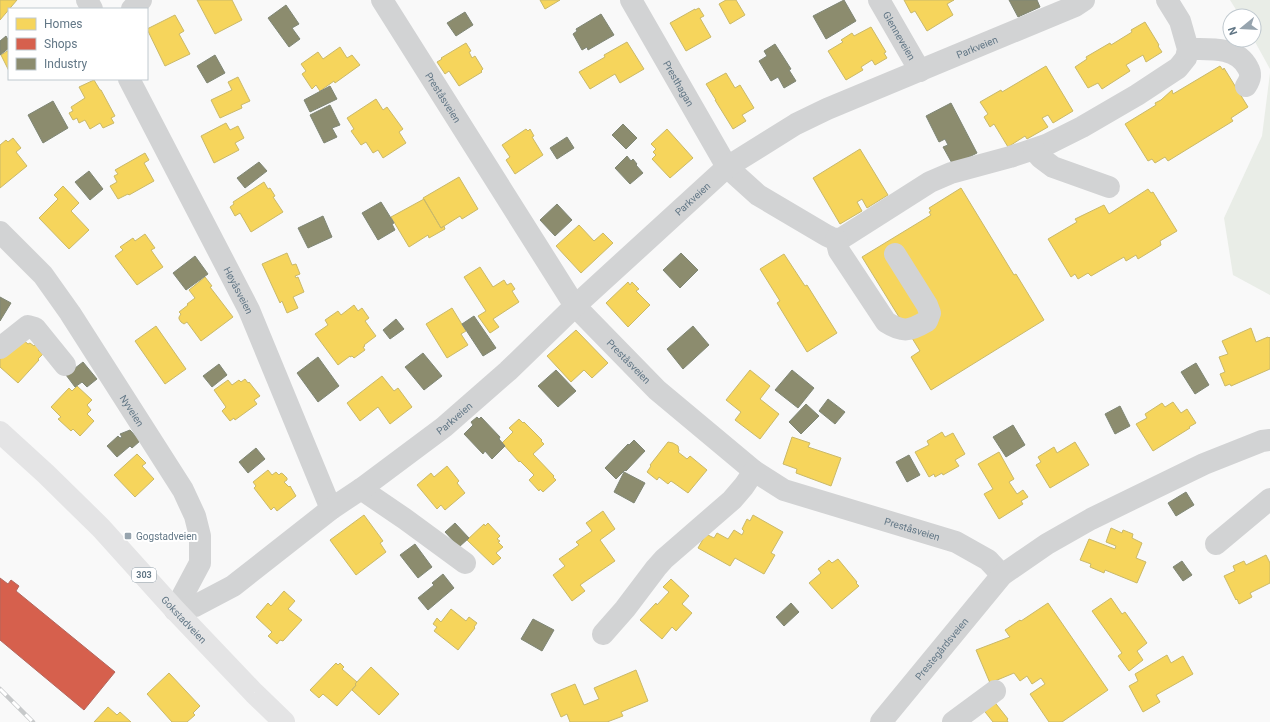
<svg xmlns="http://www.w3.org/2000/svg" width="1270" height="722" viewBox="0 0 1270 722" font-family="Roboto,sans-serif">
  <style>
    .green { fill: #e9ede7 }
    .homes { fill: #f6d55c; stroke: #cab969 }
    .shops { fill: #d6604d; stroke: #b3675e }
    .industry { fill: #8c8c6e; stroke: #7f8675 }
    .lines { fill: none; stroke-linecap: round; stroke-linejoin: round }
    .minor { stroke: #d2d3d4; stroke-width: 22 }
    .major { stroke: #e4e4e5; stroke-width: 22 }
    .rail-casing { stroke: #c7c9ca; stroke-width: 4.5 }
    .rail { stroke: #fff; stroke-width: 3; stroke-dasharray: 9; stroke-linecap: butt }
    .poi-dot { fill: #97a4ae; stroke: #fff; stroke-width: 1.5 }
    .labels { text-anchor: middle; dominant-baseline: central; stroke-width: 4; stroke-linejoin: round; paint-order: stroke }
    .shield { fill: #fff; stroke: #91a0aa; stroke-width: 1 }
    .shield-label { font-size: 9px; font-weight: bold; fill: #627786 }
    .street-label { font-size: 10px; fill: #627786; stroke: #fff }
    .poi-label { font-size: 10px; fill: #627786; stroke: #fff; text-anchor: start }
  </style>
  <rect width="100%" height="100%" fill="#f9f9f9"/>
  <path class="green" d="M1230 0H1270V69L1254 40V16H1240Z
    M1270 73V295L1233 275 1224 218 1262 136Z"/>
  <path class="homes" d="M0 0H17L0 20Z
    M197 0H232L242 20 215 34Z
    M540 0H560L545 9Z
    M726 0H736L745 15 730 24 719 4Z
    M904 0H954L947 4 953 15 927 31 915 11 911 13Z
    M699 8 704 16 700 18 711 37 686 51 670 23 695 9V10Z
    M175 15 184 31 179 34 190 54 165 66 147 29Z
    M1145 22 1159 45 1158 46 1162 52 1146 62 1143 55 1126 65 1130 71 1102 89 1098 83 1088 88 1075 67 1087 59 1086 57 1110 43 1111 45 1132 32 1131 30Z
    M871 27 886 52 884 53 887 58 875 65 872 60 861 67 863 70 846 80 828 51 843 42 841 40 852 33 854 36Z
    M627 42 644 69 620 83 615 74 590 89 579 72 605 57 604 55Z
    M466 43 471 51 469 52 472 58 475 56 483 69 481 71 482 72 459 86 449 71 445 74 437 62 442 59 441 58Z
    M340 47 347 58 352 55 360 65 335 83 334 81 320 91 316 85 312 89 302 74 306 71 301 64 318 52 323 59Z
    M9 50V71L1 55Z
    M1046 66 1073 111 1053 123 1048 115 1042 118 1048 127 1027 139 1025 136 1008 147 994 124 990 127 984 117 988 114 980 102 1001 90 1002 92Z
    M1220 66 1223 70 1224 68 1248 107 1231 118 1233 121 1168 161 1165 157 1155 163 1152 159 1148 161 1125 124 1156 105 1155 103 1161 100 1172 90 1173 94Z
    M726 73 735 88 740 85 754 108 742 115 746 121 733 129 715 100H716L706 84Z
    M238 77 250 101 241 105 242 108 220 118 211 100 232 90 228 82Z
    M94 80 100 90H101L115 116 111 118 114 123 103 128 100 123 90 129 85 120 79 123 77 118 73 120 69 113 73 111 71 107 85 98 79 87Z
    M376 99 383 110 387 107 403 129 399 132 406 143 383 158 378 150 373 153 366 142 361 145 351 131 354 129 347 118Z
    M226 123 230 130 238 126 244 138 235 143 239 150 214 163 201 136Z
    M526 129 528 131 530 129 534 136 532 137 543 155 515 174 506 160 510 157 502 145Z
    M667 129 693 158 670 178 652 159 656 155 653 152 656 149 651 144Z
    M13 138 21 148 16 152 27 166 0 188V145L6 140 8 142Z
    M860 149 888 195 867 208 862 199 857 202 862 211 840 224 813 178Z
    M145 153 149 160 144 163 154 181 129 195 128 194 118 199 110 186 117 182 114 176 118 174 115 170Z
    M459 177 478 209 462 219 460 216 441 228 423 198Z
    M264 182 268 189 270 188 275 196 273 197 283 212 251 232 240 213 235 216 230 207 234 204 233 202Z
    M63 186 79 203 71 211 89 230 69 249 39 218 58 199 54 195Z
    M961 188 1014 275 1016 274 1044 320 931 390 911 357 920 351 862 257 931 215 929 212 931 211 929 208Z
    M1148 189 1151 193 1153 192 1177 231 1160 241 1161 245 1138 259 1136 255 1126 261 1124 257 1091 276 1088 273 1078 279 1075 274 1071 277 1048 239 1077 222 1075 219 1104 205 1109 214Z
    M424 199 441 228 444 226 445 229 429 238 428 235 409 247 391 217Z
    M579 225 594 241 603 233 613 243 581 273 556 246Z
    M145 234 155 248 151 250 163 267 137 285 115 256 123 250 120 247 133 238 135 241Z
    M287 253 292 265 296 264 300 274 295 276 296 278 298 277 304 292 293 297 298 308 287 313 282 301 280 303 262 264Z
    M784 254 805 286 807 285 837 333 807 352 777 303 780 301 760 269Z
    M480 267 493 287 504 280 507 285 511 283 515 289 512 291 519 302 493 319 499 327 490 333 478 316 486 311 464 277Z
    M205 277 212 286 210 287 233 317 201 341 187 322 184 324 181 322 179 319V317L181 314 179 312 188 305 187 304 195 298 189 290Z
    M628 282 630 285 632 282 639 289 636 291 650 305 628 327 606 303Z
    M354 305 358 311 362 308 369 318 365 321 376 336 364 345 365 346 363 347 365 350 354 358 352 356 350 357V356L338 365 315 334 328 325 325 320 338 311 341 315Z
    M452 308 466 331 461 334 468 345 447 358 426 324Z
    M156 326 186 369 165 384 135 341Z
    M1251 328 1256 342 1268 337 1269 338 1270 337V369L1231 386 1230 384 1225 386 1220 374 1225 372 1219 357 1228 354 1222 341Z
    M576 330 608 363 592 378 584 370 571 382 547 356Z
    M21 338 28 344 30 343 34 346 37 343 42 346 38 350 43 354 38 359 39 360 18 383 0 367V356Z
    M750 370 770 386 760 399 779 414 760 439 735 420 741 412 726 400Z
    M382 376 394 391 398 388 412 407 390 424 378 407 360 421 347 403Z
    M245 379 248 383 249 382 260 396 254 400 257 404 235 420 234 418 230 421 222 411 226 407 214 390 228 380 232 385 239 380 241 382Z
    M77 386 92 400 87 405 91 410 87 414 94 421 80 436 73 429 71 431 58 419 61 417 51 407 69 388 72 391Z
    M1173 402 1181 413 1187 409 1196 423 1189 427 1190 428 1153 451 1136 424 1147 418 1145 414 1162 403 1165 407Z
    M519 419 523 423 524 422 542 440 541 441 544 444 533 454 554 476 553 477 556 480 543 492 540 489 539 491 529 480 534 475 520 461 519 462 502 443 513 432 509 428Z
    M942 432 945 437 953 433 965 454 955 460 959 466 943 475 942 473 935 477 934 474 929 477 915 452 929 445 927 441Z
    M792 437 810 443 808 447 841 458 831 486 796 473 797 469 783 464Z
    M668 442 673 443 678 446 679 451 678 452 687 459 690 456 707 470 688 493 674 483 671 481 668 484 659 477 657 480 647 472 651 466 650 465Z
    M1075 442 1089 465 1050 488 1036 465 1041 462 1038 457 1054 447 1057 453Z
    M999 452 1014 479 1009 482 1017 494 1023 490 1028 497 1021 501 1023 504 999 519 984 494 993 489 978 464Z
    M137 454 146 463 142 466 154 479 135 497 114 475Z
    M447 466 459 481 457 483 465 493 445 510 441 505 437 509 417 485 431 473 434 477Z
    M268 470 272 475 276 472 279 475 281 473 283 474 287 478V480L284 482 289 487 290 486 296 496 277 511 274 507 271 510 254 488 256 486 253 482Z
    M603 511 615 529 600 540 615 561 580 585 585 591 572 601 553 575 565 566 559 559 579 545 576 542 592 531 586 523Z
    M364 515 383 541 380 543 386 552 356 575 330 540Z
    M753 515 783 532 771 553 775 555 764 574 735 558 730 566 698 548 706 534 714 538 717 533 728 539 734 530 742 535 744 531 742 529 747 519 750 521Z
    M488 523 500 536 497 539 500 541 498 542 503 547 496 553 501 558 493 565 467 540 484 524 485 526Z
    M1111 528 1122 533 1123 530 1133 534 1132 538 1142 543 1136 558 1146 562 1137 583 1105 570 1104 573 1090 567 1091 564 1080 560 1089 539 1115 549 1116 546 1106 542Z
    M1266 555 1270 563V583L1250 593 1252 597 1239 604 1237 599 1236 600 1224 576 1235 571 1233 566 1244 561 1246 565Z
    M838 559 857 582 856 583 859 586 832 609 809 583 821 573 818 569 829 560 832 563Z
    M671 579 689 596 682 604 692 613 676 631 672 627 662 639 640 620 656 603 657 605 669 592 663 587Z
    M284 591 295 601 288 609 302 620 283 641 280 640 277 644 268 636 272 632 256 617 268 603 271 606Z
    M1111 598 1122 614 1125 612 1147 643 1137 651 1143 660 1129 671 1118 656 1122 653 1092 611Z
    M1048 603 1108 690 1062 722H1049L1030 694 1045 684 1041 678 1032 684 1027 676 1020 681 1014 673 990 683 976 650 1010 637 1005 630 1020 620 1021 621Z
    M451 609 466 621 469 617 477 623 474 627 475 628 458 650 434 631 437 627 433 624 437 618 441 622Z
    M1167 655 1171 663 1183 656 1193 674 1156 695 1160 702 1143 712 1129 686 1138 681 1135 674Z
    M336 663 338 665 340 663 344 667 342 669 357 682 355 684 356 685 337 706 323 694 319 698 310 690Z
    M371 667 399 694 379 715 352 690 356 685 355 684Z
    M636 670 648 701 621 712 623 716 607 722H570L567 714 561 717 551 694 575 684 584 705 599 699 594 688Z
    M169 673 200 706 193 713 195 715 187 722H172L147 694Z
    M993 700 1008 719 1007 720 1008 722H993L982 708Z
    M108 707 117 715 120 712 131 722H94Z"/>
  <path class="shops" d="M0 578 8 584 11 580 19 586 16 591 115 672 84 710 0 640Z"/>
  <path class="industry" d="M844 0 856 21 826 39 813 16Z
    M1009 0H1037L1040 7 1018 17Z
    M286 5 299 24 292 28 300 39 289 47 268 18Z
    M465 12 473 25 456 36 447 23Z
    M601 14 614 35 588 50 587 47 582 50 573 34 577 31 576 29Z
    M6 36 9 41V48L0 55V41Z
    M775 44 791 69 789 70 796 81 784 88 778 77 771 81 759 61 767 56 764 51Z
    M215 55 225 73 207 83 197 66Z
    M330 86 337 99 310 112 304 100Z
    M53 101 68 128 43 143 28 115Z
    M951 103 977 153 953 165 943 147 948 145 945 139 939 142 926 116Z
    M330 105 340 125 332 128 337 137 324 143 310 115Z
    M623 124 637 138 626 149 612 135Z
    M567 137 574 148 557 159 550 148Z
    M627 156 631 161 633 159 637 164 636 165 643 173 630 184 615 168Z
    M259 162 267 171 245 188 237 178Z
    M89 171 103 189 90 200 75 182Z
    M381 202 394 223 392 224 395 230 378 240 362 213Z
    M557 204 572 220 555 236 540 220Z
    M323 216 332 237 308 248 298 228Z
    M681 253 698 270 680 288 663 270Z
    M195 256 208 274 186 290 173 273Z
    M0 297 11 303 0 321Z
    M474 316 496 348 483 356 462 324Z
    M396 319 404 329 390 339 383 330Z
    M693 326 709 345 683 369 667 349Z
    M423 353 442 376 424 390 405 367Z
    M318 357 339 386 318 402 297 373Z
    M83 362 97 379 87 387 82 382 75 387 66 375Z
    M1196 363 1209 385 1195 394 1181 372Z
    M219 364 227 375 212 387 203 376Z
    M556 370 576 391 558 407 538 386Z
    M792 370 814 388 798 408 775 390Z
    M828 399 845 412 835 424 819 411Z
    M806 404 819 416 801 434 789 422Z
    M1120 406 1130 426 1115 434 1105 414Z
    M477 417 479 419 481 417 500 437 499 439 505 446 492 459 485 451 483 454 464 434 473 425 471 422Z
    M1013 425 1025 445 1006 457 993 437Z
    M130 430 140 441 132 448 130 446 117 457 107 446 118 436 120 438 122 437 120 434Z
    M634 440 645 451 626 471 625 470 616 479 605 468 628 444 629 445Z
    M256 448 265 459 248 473 239 462Z
    M909 455 920 475 907 482 896 462Z
    M624 472 645 483 634 503 614 492Z
    M1186 492 1194 505 1176 516 1168 503Z
    M455 523 469 538 459 547 445 532Z
    M415 544 432 567 418 578 400 555Z
    M1182 561 1192 575 1183 581 1173 567Z
    M443 574 454 588 428 610 418 598 434 585 432 583Z
    M791 603 799 612 784 626 776 617Z
    M533 619 554 630 542 651 521 639Z"/>
  <g class="lines">
    <g class="minor">
      <path d="M87 0 92 9"/>
      <path id="s1" d="M382 0 575 306 657 390 754 471 784 490 956 542 988 560 1002 575"/>
      <path id="s2" d="M631 0 727 167 758 195 824 234C831 238 835 240 842 238L930 182 951 173 1010 157 1046 145 1082 127 1137 95 1178 68 1186 58 1188 49 1180 21 1167 0"/>
      <path id="s3" d="M879 0 920 71"/>
      <path d="M132 9 141 0"/>
      <path d="M1188 49C1209 49 1237 46 1248 68 1252 75 1250 80 1246 86"/>
      <path id="s4" d="M129 79 249 310 331 509"/>
      <path d="M1034 150 1041 158 1053 167 1109 187"/>
      <path id="s5" d="M0 232 43 275 70 313 183 490 195 516 200 536V563L175 610"/>
      <path d="M836 239 839 251 886 322C903 333 910 331 927 321L930 313 927 305 895 254"/>
      <path d="M0 348 28 326 35 328 65 365"/>
      <path d="M361 489 405 519 465 563"/>
      <path d="M1216 544 1270 499"/>
      <path id="s6" d="M175 610 195 606 233 586 331 509 361 489 444 427 508 371 575 306 727 167 796 124 827 109 1075 6 1084 0"/>
      <path d="M603 634 625 609 656 568 664 559 732 500 744 486 754 471"/>
      <path id="s7" d="M881 722 1002 575 1047 544 1091 519 1204 464 1262 441 1270 440"/>
      <path d="M953 722 995 691"/>
    </g>
    <path class="major" id="s8" d="M0 432 46 474 101 528 175 610 254 693 284 722"/>
    <defs>
      <path id="rail" d="M0 689 33 722"/>
    </defs>
    <use href="#rail" class="rail-casing"/>
    <use href="#rail" class="rail"/>
  </g>
  <rect class="poi-dot" x="124" y="532" width="8" height="8" rx="2"/>
  <g class="labels">
    <rect class="shield" x="132" y="568" width="24" height="14" rx="3"/>
    <g class="shield-label">
      <text x="144" y="575">303</text>
    </g>
    <g class="street-label">
      <text stroke="none"><textPath href="#s3" startOffset="41">Glenneveien</textPath></text>
      <text stroke="none"><textPath href="#s6" startOffset="990">Parkveien</textPath></text>
      <text stroke="none"><textPath href="#s2" startOffset="96">Presthagan</textPath></text>
      <text stroke="none"><textPath href="#s1" startOffset="115">Preståsveien</textPath></text>
      <text stroke="none"><textPath href="#s6" startOffset="665">Parkveien</textPath></text>
      <text stroke="none"><textPath href="#s4" startOffset="238">Høyåsveien</textPath></text>
      <text stroke="none"><textPath href="#s1" startOffset="439">Preståsveien</textPath></text>
      <text stroke="none"><textPath href="#s5" startOffset="223">Nyveien</textPath></text>
      <text stroke="none"><textPath href="#s6" startOffset="341">Parkveien</textPath></text>
      <text stroke="none"><textPath href="#s1" startOffset="775">Preståsveien</textPath></text>
      <text stroke="none"><textPath href="#s8" startOffset="263">Gokstadveien</textPath></text>
      <text stroke="none"><textPath href="#s7" startOffset="95">Prestegårdsveien</textPath></text>
    </g>
    <g class="poi-label">
      <text x="136" y="536">Gogstadveien</text>
    </g>
  </g>
  <rect x="8" y="8" width="140" height="72" fill="#ffffff" stroke="#c0c9cf"/>
  <rect x="16" y="18" width="20" height="12" fill="#f6d55c" stroke="#c0c9cf"/>
  <text x="44" y="28" font-size="12" fill="#627786">Homes</text>
  <rect x="16" y="38" width="20" height="12" fill="#d6604d" stroke="#c0c9cf"/>
  <text x="44" y="48" font-size="12" fill="#627786">Shops</text>
  <rect x="16" y="58" width="20" height="12" fill="#8c8c6e" stroke="#c0c9cf"/>
  <text x="44" y="68" font-size="12" fill="#627786">Industry</text>
  <g transform="translate(1242 28) rotate(252)"><circle r="19" fill="#ffffff" stroke="#c0c9cf"/>
  <path d="M0-3L7 15L0 10L-7 15Z" fill="#97a4ae"/>
  <text y="-6" font-size="11" font-weight="bold" text-anchor="middle" fill="#627786">N</text>
  </g>
</svg>
